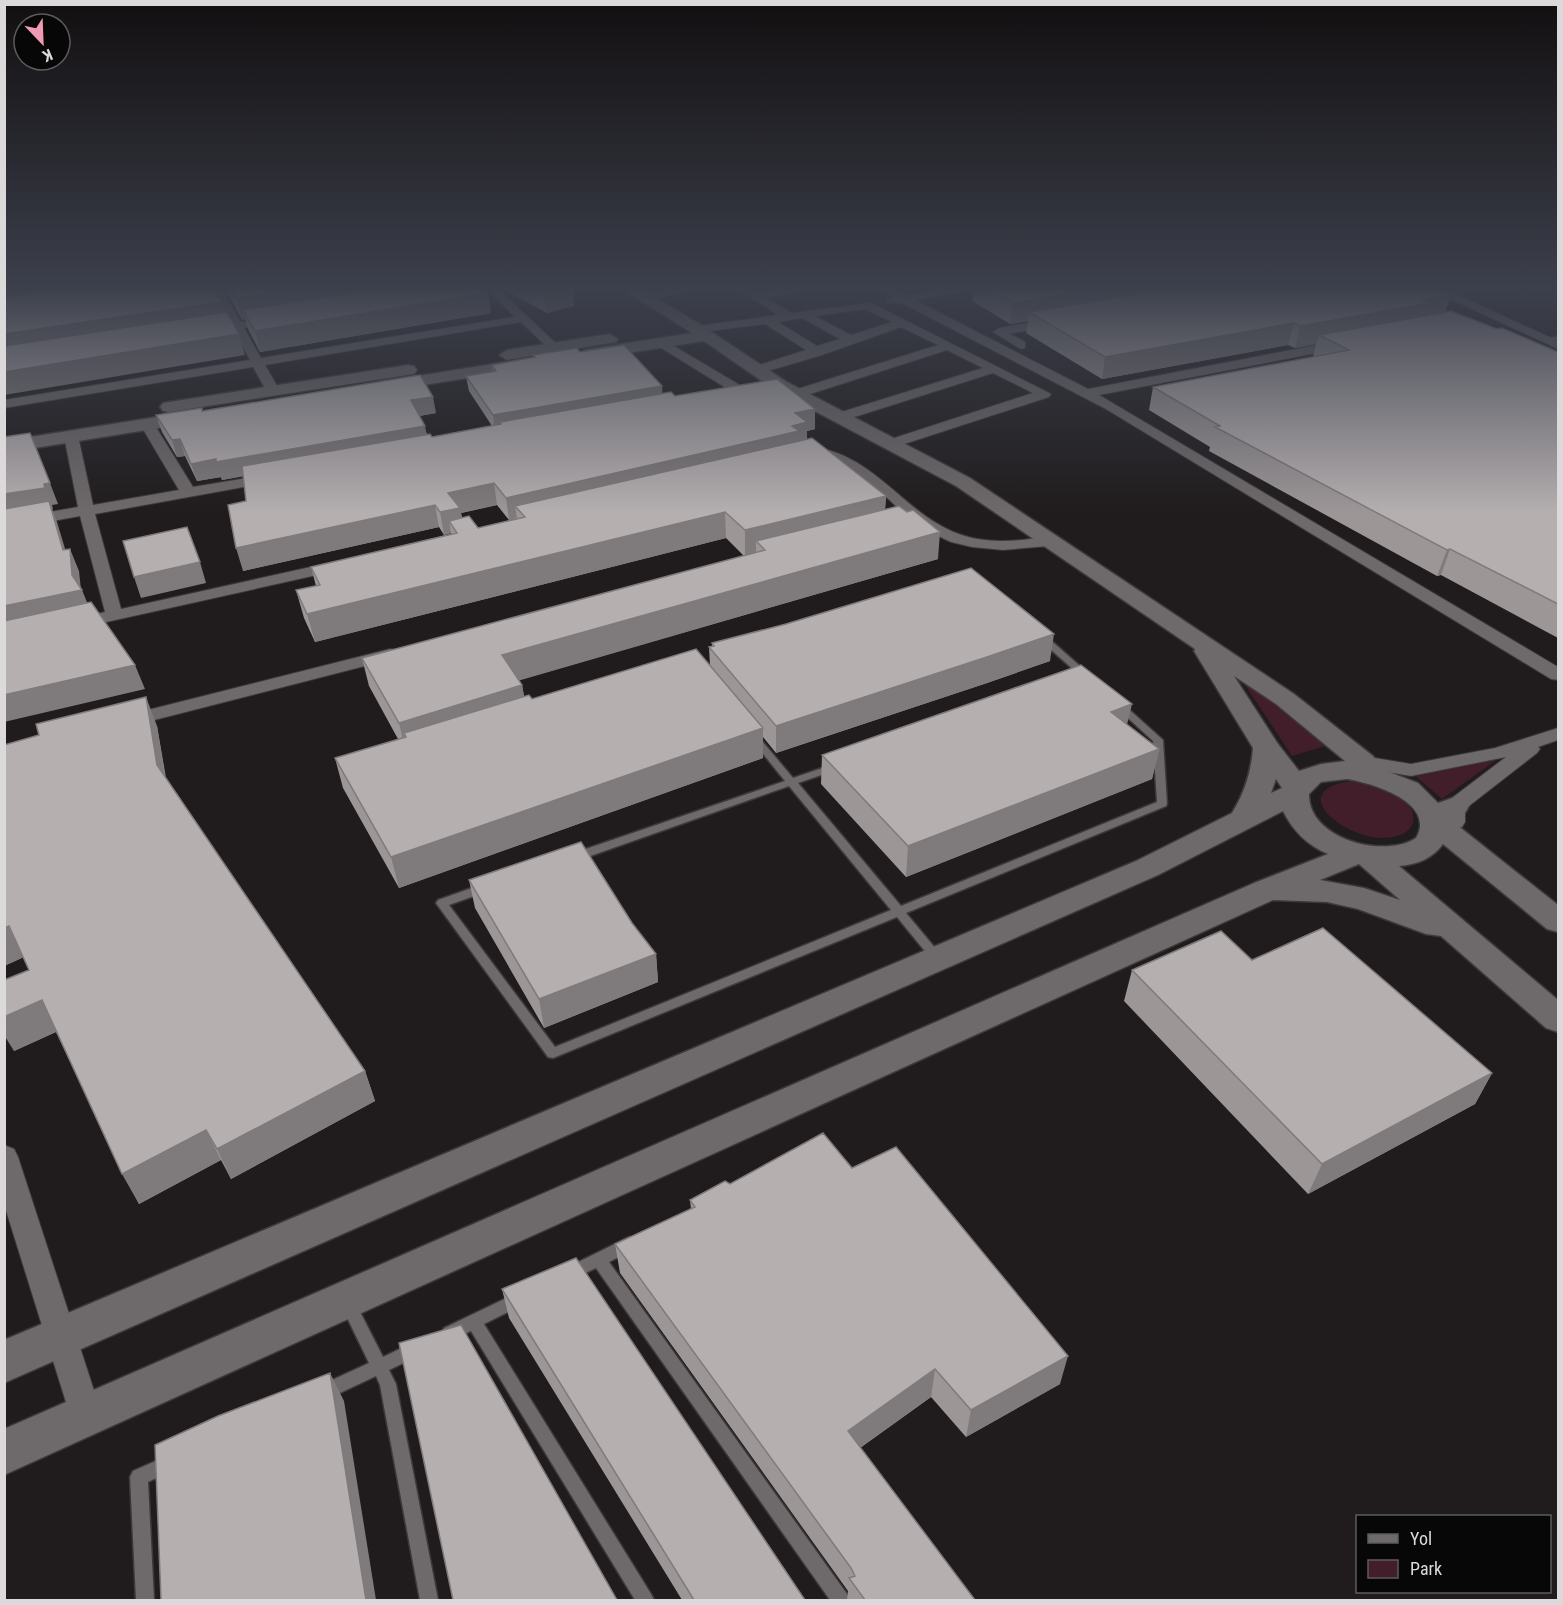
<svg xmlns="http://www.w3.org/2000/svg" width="1563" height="1605" viewBox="0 0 1563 1605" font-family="'Roboto Condensed',sans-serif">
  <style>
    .green { fill: #411e29 }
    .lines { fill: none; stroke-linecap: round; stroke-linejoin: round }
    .lane-casing { stroke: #3c393a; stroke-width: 3 }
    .street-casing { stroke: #3c393a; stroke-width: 2 }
    .secondary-casing { stroke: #3c393a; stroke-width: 3 }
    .lane { fill: #6e696a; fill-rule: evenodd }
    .street { fill: #6e696a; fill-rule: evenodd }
    .secondary { fill: #6e696a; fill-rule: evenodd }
    .wall { fill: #9c9697; fill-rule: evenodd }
    .shaded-wall { fill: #7f7a7b }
    .building { fill: #b5afb0; stroke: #7f7a7b; stroke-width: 1.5 }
  </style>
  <rect width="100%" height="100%" fill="#201c1d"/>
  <path class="green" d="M1237 673 1325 746 1292 756Z
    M1499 758 1442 799 1415 776Z
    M1350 781C1365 782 1382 786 1395 793 1424 811 1418 838 1383 838 1345 838 1284 792 1350 781Z"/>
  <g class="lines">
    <defs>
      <path id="lane" d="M1558 336V340L1545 342 1542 340Z
        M1044 636 1047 637 1089 674 1091 676 1089 678H1083L1041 641V637Z
        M1120 703 1123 704 1163 740 1167 804 1166 806 906 913 941 955 943 958 941 961H933L897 917 553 1058 548 1057 436 903 438 900 480 885H488L490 888 488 891 449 905 555 1047 891 910 789 786 579 860H571L569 857 571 854 785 781 751 739 749 737 751 735H757L793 778 831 765H839L840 767 839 769 798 783 901 906 1157 802 1153 741 1117 708 1115 706 1117 704Z
        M629 1237 634 1239 636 1244 634 1249 609 1262 847 1594 850 1600H830L596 1268 571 1280 566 1278 563 1273 566 1268Z
        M519 1292 524 1294 527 1299 524 1304 484 1324 651 1594 654 1600H635L471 1331 450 1340 444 1338 442 1333 444 1328Z
        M349 1298 354 1300 383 1357 414 1342 420 1345 422 1350 420 1355 389 1370 396 1384 438 1600H420L380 1385 376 1376 325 1400 319 1398 317 1392 319 1386 369 1363 341 1305 344 1300Z
        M169 1455 175 1457 177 1463 175 1469 148 1482 154 1600H136L130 1477 133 1471Z"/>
      <path id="street" d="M212 289H222L241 322 277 318V322L244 328 261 358 515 317 487 289H498L560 347 554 351 550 350 521 322 265 365 280 391 273 395 268 394 253 367 4 408V400L250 360 234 330 207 335 201 331 203 328 230 324Z
        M669 289H688L686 291 645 301 639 298Z
        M738 289H752L758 293 778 289H802L797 292 766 298 792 313 871 303 1051 394 1049 397 895 447H885L883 444 885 441 1033 393 993 373 845 420H835L833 417 835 414 983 368 947 350 801 397H791L789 394 791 391 938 345 901 327 822 355 761 373H753L751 370 753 367 806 350 765 324 693 333 691 330 697 326 778 315ZM865 309 892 322 851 335 815 316ZM802 318 840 339 817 346 778 322Z
        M882 289H895L906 295 942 289H965L960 292 915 300 1088 389 1343 340 1347 341V347L1343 348 1099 395 1558 667V680L1551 679 1106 409 902 303H887V299L893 297Z
        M1429 289H1444L1558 341V349Z
        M1055 318 1061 322 1059 324 1010 334 1025 342V348L1021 349 993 332 999 328Z
        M662 339 738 384 739 387 734 399 707 402 705 399 707 396 724 393 726 388 658 346V340Z
        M147 420 154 424 193 487 271 474 278 478 271 482 95 514 121 609 338 561 346 566 344 569 75 629 69 628 66 624 69 620 105 612 80 516 4 530V520L78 507 64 436 71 432 78 436 93 505 179 490 140 424Z
        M824 449C879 462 908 516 959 534 983 543 1011 542 1036 538 1044 537 1051 534 1057 541L1049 546 1003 550 972 547 951 542 917 526 882 493 859 477 822 458 813 457 811 454 813 451Z
        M390 649 396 650 399 654 396 658 127 727 120 725 117 721 120 717Z
        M1558 728V740L1538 747 1540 749 1537 753 1465 809V822L1462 827 1454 829 1446 827C1442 820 1443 809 1448 801L1506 757 1411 776 1363 768 1356 766 1353 762 1356 758 1363 756 1411 764 1495 748Z
        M4 1145 14 1149 18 1157 102 1415 98 1427 86 1431 74 1427 70 1415 4 1204Z"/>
      <path id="secondary" d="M622 289H641L698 323 787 382 970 478 1294 694 1373 756 1384 770 1418 783 1438 803 1455 797 1465 799 1469 806 1465 813 1452 821 1558 905V932L1547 929 1443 844C1433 858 1417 865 1399 866L1558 1000V1032L1546 1028 1441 936 1426 934 1358 909 1327 902 1273 900 4 1475V1429L1254 883 1328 854C1307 845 1293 831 1283 811L1158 875 4 1383V1340L1136 861 1232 813C1245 792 1251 772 1253 748L1194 651 1195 649 956 486 775 390 704 341 590 359 584 358 582 354 584 350 590 349 692 333ZM1234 676 1276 704 1345 761 1321 764 1299 771 1278 744ZM1276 779 1282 788 1271 793ZM1347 779C1371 783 1437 802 1416 838 1384 859 1308 839 1309 794L1321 782ZM1359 864 1400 900 1364 888 1320 880Z
        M610 334 618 339 616 342 507 360 499 355 507 350Z
        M530 358 536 359 538 363 536 367 386 391 380 390 377 386 380 382 386 381Z
        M408 365 414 366 417 370 414 374 169 412 163 411 160 407 163 403 169 402Z
        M195 411 202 413 204 417 202 421 4 453V441Z"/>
    </defs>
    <use href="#lane" class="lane-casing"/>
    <use href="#street" class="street-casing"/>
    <use href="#secondary" class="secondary-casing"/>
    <use href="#lane" class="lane"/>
    <use href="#street" class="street"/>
    <use href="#secondary" class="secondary"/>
  </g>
  <path class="wall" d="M225 289H484L491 313 260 352 249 331 245 319 242 320Z
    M503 289H573L574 306 547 313Z
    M973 289H1436L1446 312 1497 329 1558 352V638L1441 575 1437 576 1209 451 1210 447 1149 410 1153 387 1313 357 1316 344 1295 348 1288 345 1102 379 1026 333 1028 321 1010 324 972 301Z
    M580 352 662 394 675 396 815 409V429L807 431V439L886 496 885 510 938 559 519 680 522 685 524 696 532 699 710 666 709 647 712 646V643L1050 661 987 683 776 753 763 737V758L399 888 343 788 335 758 398 739 369 686 362 658 744 556 726 538 315 642 304 618 296 590 316 586 311 567 451 534V533L444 535 439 527 243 571 246 501 243 476 222 480 221 477 197 481 185 456 177 457 162 432 156 415 202 411 436 413 419 416 427 434 432 437 492 426 469 391 466 376 493 371 492 365 534 357 533 355ZM497 505 509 520 517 519 478 528 462 518 461 513Z
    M1127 724 1159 749 1152 779 906 877 821 784 822 755Z
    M157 726 166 778 365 1071 375 1101 231 1179 221 1160 139 1204 56 1032 14 1051 29 970 24 957 4 966V745Z
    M469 880 632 923 656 954 658 982 544 1028 475 908Z
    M1252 960 1492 1073 1475 1104 1308 1194 1124 1001 1132 970Z
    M852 1168 1060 1384 966 1437 931 1397 860 1448 975 1600H847L848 1591 620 1273 615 1244 691 1209 690 1200 730 1184Z
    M502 1289 805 1600H682L509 1318Z"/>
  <path class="shaded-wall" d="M4 289H133L4 308Z
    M300 289H438L243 310 245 319 242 320 237 298Z
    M559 289H573L574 306 547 313 544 292Z
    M1097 289H1216L1029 312 1028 321 1010 324 1013 303Z
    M488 293 491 313 260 352 255 331Z
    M1451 295 1444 316 1319 335 1316 344 1295 348 1300 326 1423 300Z
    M221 302 227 322 4 357V334Z
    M1294 323 1288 345 1102 379 1105 357Z
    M239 334 245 355 4 395V372Z
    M662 386 663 402 500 422 501 430 495 431 493 415Z
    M433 397 436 413 414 417 411 400Z
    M815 409V429L807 431V443L515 506 517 518 509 520 506 498 792 426 795 413Z
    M425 426 428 443 222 480 216 462Z
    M180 439 185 456 177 457 172 440Z
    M216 459 221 477 197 481 191 464Z
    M50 483 58 504 52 505 53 509H52L57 522 72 572 70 549 79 571 81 590H82L91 612 4 632V606L63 550 4 518V494Z
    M494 483 497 505 461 513 464 530 449 521 451 533 444 535 440 512 448 493Z
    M886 496 884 522 756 541V554L745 557V530Z
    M435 505 439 527 243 571 236 548Z
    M725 512 726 538 315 642 307 614Z
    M940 532 938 559 507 684 502 655Z
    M1450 549 1441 575 1437 576 1447 550Z
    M200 562 206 583 141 598 134 577Z
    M1054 634 1050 661 987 683 776 753V726Z
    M135 665 145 689 4 722V695Z
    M522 685 527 714 406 737 404 733 408 752 406 753 399 723Z
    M146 697 157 726 168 794 157 765Z
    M1132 704 1125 733 1111 712Z
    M763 728V758L399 888 391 857Z
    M1159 749 1152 779 906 877 908 846Z
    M9 926 26 956 4 966V928Z
    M656 954 658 982 544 1028 539 999Z
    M42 1000 58 1031 14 1051 4 1035V1017Z
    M365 1071 375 1101 231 1179 217 1149Z
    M1492 1073 1475 1104 1308 1194 1322 1164Z
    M206 1130 221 1160 139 1204 122 1174Z
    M1068 1356 1060 1384 966 1437 971 1410Z
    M935 1369 931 1397 846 1458 848 1431Z
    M330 1373 344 1401 376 1600H366Z"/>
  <path class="building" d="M62 289H215L221 302 4 334V297Z
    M231 289H300L237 298Z
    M376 289H484L488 293 255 331 243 310Z
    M538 289H559L544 292Z
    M989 289H1097L1013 303Z
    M1164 289H1436L1451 295 1423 300 1430 303 1300 326 1294 323 1105 357 1029 312Z
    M1451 311 1497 329 1502 328 1558 352V604L1450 549 1447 550 1215 427 1220 426 1153 387 1349 350 1319 335Z
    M227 312 239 334 4 372V346Z
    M624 345 662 386 493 415 466 376 496 371 492 365 535 357 533 355 577 348 580 352Z
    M420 375 433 397 411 400 425 426 216 462V459L191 464 180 439 172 440 156 415 202 408V411Z
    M777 379 815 409 795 413 807 422 792 426 799 431 506 498 494 483 448 493 460 508 440 512 435 505 236 548 228 505 246 501 242 466 430 434 432 437 501 424 500 422 671 392 675 396Z
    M30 433 50 483 44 484 45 488 4 494V437Z
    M812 438 886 496 745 530 725 512 307 614 296 590 320 585 311 567 457 533 449 521 469 516 478 528 525 517 515 506Z
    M49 501 63 550 70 549 72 575 82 590 4 606V509Z
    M899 506 907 512 913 510 940 532 502 655 522 685 399 723 362 658 765 550 756 541Z
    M187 527 200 562 134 577 123 541Z
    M971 568 1054 634 990 656 776 726 709 647 714 646 712 643 786 624Z
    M91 602 135 665 4 695V621Z
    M696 649 763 728 391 857 335 758 406 737 404 733 529 695 532 699Z
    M1081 665 1132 704 1111 712 1159 749 908 846 822 755Z
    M146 697 157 765 365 1071 217 1149 206 1130 122 1174 42 1000 4 1017V980L29 970 9 926 4 928V745L39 735 36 724Z
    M581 842 632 923 656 954 539 999 469 880Z
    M1323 928 1492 1073 1322 1164 1132 970 1221 931 1252 960Z
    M823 1133 852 1168 896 1147 1068 1356 971 1410 935 1369 848 1431 975 1600H865L849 1578 855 1576 851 1568 615 1244 695 1207 690 1200 725 1181 730 1184Z
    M576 1258 805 1600H694L502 1289Z
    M461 1325 617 1600H453L399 1343Z
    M330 1373 366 1600H161L155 1445 218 1416Z"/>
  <linearGradient id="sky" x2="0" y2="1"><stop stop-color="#120f10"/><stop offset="0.56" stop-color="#3c404c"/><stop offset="1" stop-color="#3c404c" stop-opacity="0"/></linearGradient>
  <rect width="1563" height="514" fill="url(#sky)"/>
  <rect width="1563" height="1605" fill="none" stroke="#dcd9da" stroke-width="12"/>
  <rect x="1356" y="1515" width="195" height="78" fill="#080707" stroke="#5d5b5b" stroke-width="1.5"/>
  <rect x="1368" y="1534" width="30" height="9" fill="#6e696a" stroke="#5d5b5b" stroke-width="1.5"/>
  <text x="1410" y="1545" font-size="18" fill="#dcd9da">Yol</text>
  <rect x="1368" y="1560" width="30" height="18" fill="#411e29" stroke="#5d5b5b" stroke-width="1.5"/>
  <text x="1410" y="1575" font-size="18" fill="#dcd9da">Park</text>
  <g transform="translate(42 42) rotate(157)"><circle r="28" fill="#080707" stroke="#5d5b5b" stroke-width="1.5"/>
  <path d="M0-4.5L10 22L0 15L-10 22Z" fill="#f19ab4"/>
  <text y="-9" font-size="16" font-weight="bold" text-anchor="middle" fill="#dcd9da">K</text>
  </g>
</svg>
